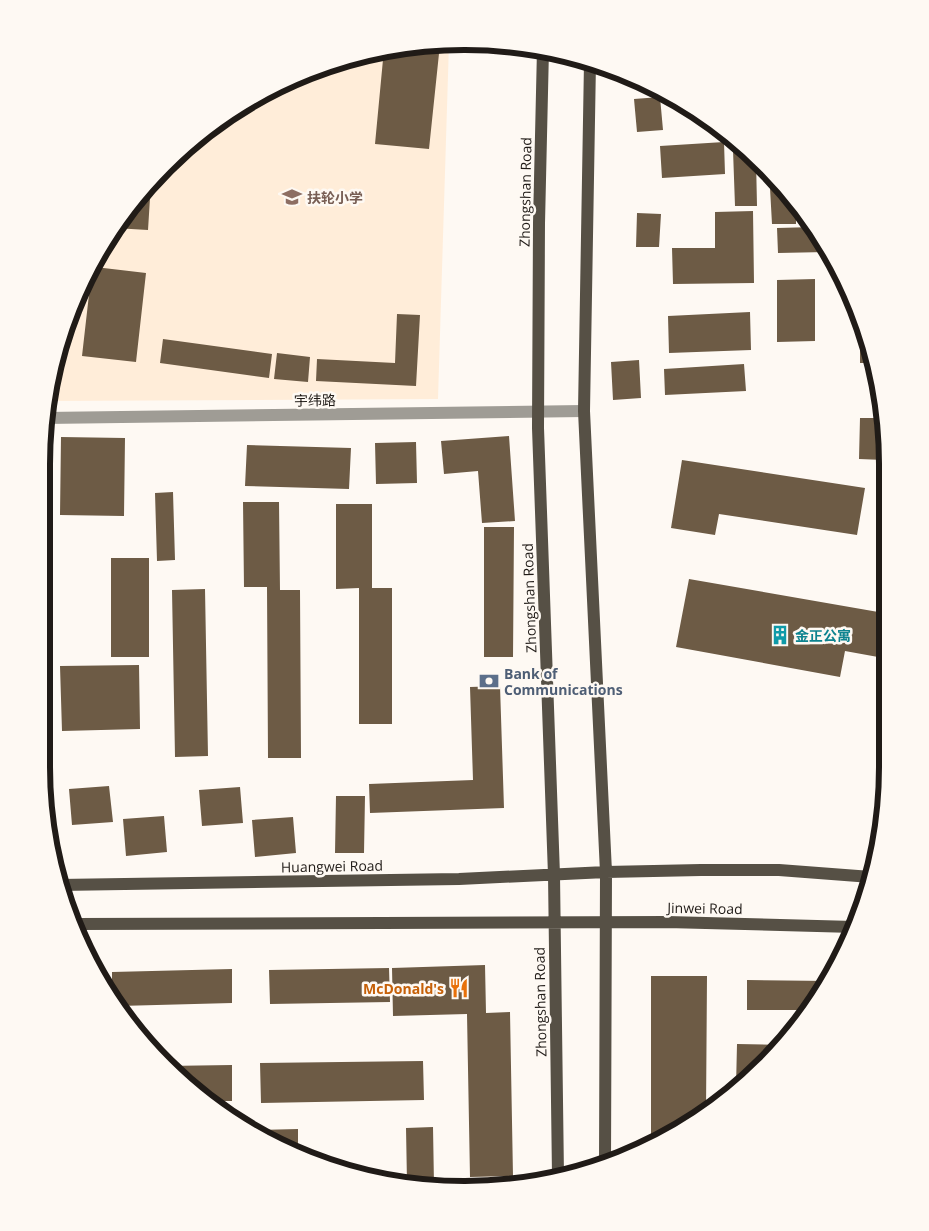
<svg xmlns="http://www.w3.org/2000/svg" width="929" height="1231" viewBox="0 0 929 1231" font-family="'Open Sans','Noto Sans SC',sans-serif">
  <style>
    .built { fill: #ffedd9 }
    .building { fill: #6d5b45 }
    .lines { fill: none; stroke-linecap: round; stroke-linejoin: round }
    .minor { stroke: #9f9c95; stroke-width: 12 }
    .major { stroke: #565045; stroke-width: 12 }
    .labels { text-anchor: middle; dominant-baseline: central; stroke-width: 5; stroke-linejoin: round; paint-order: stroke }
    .street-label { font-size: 14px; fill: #201b17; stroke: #fef9f3 }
    .education-label { font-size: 14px; font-weight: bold; fill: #785e54; stroke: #fef9f3; text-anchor: start }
    .culture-label { font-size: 14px; font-weight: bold; fill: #0d838f; stroke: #fef9f3; text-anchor: start }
    .service-label { font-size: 14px; font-weight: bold; fill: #4e5e75; stroke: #fef9f3; text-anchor: start }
    .food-label { font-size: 14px; font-weight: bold; fill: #c56008; stroke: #fef9f3; text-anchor: end }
    .rim { fill: none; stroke: #201b17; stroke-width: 6 }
  </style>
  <rect width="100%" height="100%" fill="#fef9f3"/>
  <path class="built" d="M449 43 438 399 48 401 56 355 113 229 165 165 229 113 302 74 382 49Z"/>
  <path class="building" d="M440 44 429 149 375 144 384 49Z
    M362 56 361 63 343 61Z
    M627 74 631 76 643 83H627Z
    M660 97 663 130 637 132 634 99Z
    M724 142 725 174 662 178 660 146Z
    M744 149 756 159 757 206H735L733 150Z
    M151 182 148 230 114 228Z
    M770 188H782L796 204V224H772Z
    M753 211 754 283 673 284 672 248H715V212Z
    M637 213 661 214 659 247H636Z
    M814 227 826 248V252L778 253 777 228Z
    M95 267 146 273 136 362 82 356 91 277Z
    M815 279V341L777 342V280Z
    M750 312 751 350 669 353 668 316Z
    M397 314 420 315 416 386 316 381 317 359 395 363Z
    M860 322H862L865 328 873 363H860Z
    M163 339 272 354 269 378 160 363Z
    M277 353 310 357 308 382 274 379Z
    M639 360 641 398 613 400 611 362Z
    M744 364 746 391 665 395 664 369Z
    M860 418H884V460L859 459Z
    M509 436 515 521 482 523 478 471 444 474 441 441Z
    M61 437 125 438 124 516 60 515Z
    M416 442 417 483 376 484 375 443Z
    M247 445 351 448 349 489 245 486Z
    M682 460 865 488 857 535 719 514 715 535 671 528Z
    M173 492 175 560 157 561 155 493Z
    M243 502H279L280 590H300L301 758H268L267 587H244Z
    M336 504H372V588H392V724H359V588L336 589Z
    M484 527H514L513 657H484Z
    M111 558H149V657H111Z
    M689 579 884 613V623L878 657 845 651 840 677 676 647Z
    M205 589 208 756 175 757 172 590Z
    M139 665 140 729 62 731 60 666Z
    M500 686 504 808 370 813 369 784 473 780 470 687Z
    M109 786 113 822 72 825 69 789Z
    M240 787 243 823 202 826 199 790Z
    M336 796H365L364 853H335Z
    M164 816 167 852 126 856 123 819Z
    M293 817 296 853 255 857 252 820Z
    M485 965 486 1013 510 1012 513 1176 470 1177 467 1014 393 1016 392 968Z
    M389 968 390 1002 270 1004 269 970Z
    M232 969V1003L119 1006 112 996V972Z
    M651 976H707L706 1113 700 1118 651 1143Z
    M747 980 829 981 808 1010H747Z
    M737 1044 783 1045 736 1087Z
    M423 1061 424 1100 261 1103 260 1063Z
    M232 1065V1101H215L165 1066Z
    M433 1127 434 1185 407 1183 406 1128Z
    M298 1129V1153L277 1146 258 1132V1130Z
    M513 1181V1185L492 1189 479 1188V1182Z"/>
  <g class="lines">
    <path class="minor" d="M45 418 584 411
      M41 726 43 777"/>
    <path class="major" d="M543 49 539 223 538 428 554 875 558 1176
      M590 62 584 411 606 872 605 1165
      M59 885 459 879 606 872 701 870H779L871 877
      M75 924 667 922 854 927"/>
  </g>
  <defs>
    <symbol id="school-bare" viewBox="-9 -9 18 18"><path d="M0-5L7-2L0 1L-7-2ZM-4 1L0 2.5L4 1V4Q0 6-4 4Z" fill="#8d6e63" stroke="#fef9f3" stroke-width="2.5" paint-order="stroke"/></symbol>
    <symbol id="building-bare" viewBox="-9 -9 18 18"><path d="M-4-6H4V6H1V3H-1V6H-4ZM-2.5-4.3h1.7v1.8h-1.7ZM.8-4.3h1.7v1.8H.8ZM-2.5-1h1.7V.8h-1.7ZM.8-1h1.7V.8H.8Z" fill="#0f9aa8" stroke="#fef9f3" stroke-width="2.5" paint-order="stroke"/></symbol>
    <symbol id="bank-bare" viewBox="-9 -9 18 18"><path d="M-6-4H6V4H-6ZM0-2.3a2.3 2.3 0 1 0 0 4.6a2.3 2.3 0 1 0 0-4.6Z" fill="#5c6f8a" stroke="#fef9f3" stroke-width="2.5" paint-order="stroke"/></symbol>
    <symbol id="restaurant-bare" viewBox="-9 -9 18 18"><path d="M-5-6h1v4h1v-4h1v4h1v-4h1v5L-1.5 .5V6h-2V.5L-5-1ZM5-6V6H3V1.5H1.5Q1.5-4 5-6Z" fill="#e8710a" stroke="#fef9f3" stroke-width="2.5" paint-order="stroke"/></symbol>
  </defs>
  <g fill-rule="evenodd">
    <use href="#school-bare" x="278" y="183" width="28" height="28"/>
    <use href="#building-bare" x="766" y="621" width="28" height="28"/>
    <use href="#bank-bare" x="475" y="667" width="28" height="28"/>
    <use href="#restaurant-bare" x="445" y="974" width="28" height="28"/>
  </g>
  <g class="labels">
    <g class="street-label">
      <text transform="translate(525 192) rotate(-89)">Zhongshan Road</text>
      <text transform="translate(315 400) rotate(-1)">宇纬路</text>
      <text transform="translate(529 598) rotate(-92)">Zhongshan Road</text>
      <text transform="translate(332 866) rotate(-1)">Huangwei Road</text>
      <text transform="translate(705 908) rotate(1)">Jinwei Road</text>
      <text transform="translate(540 1002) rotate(-91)">Zhongshan Road</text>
    </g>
    <g class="education-label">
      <text x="307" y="197">扶轮小学</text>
    </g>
    <g class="culture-label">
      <text x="795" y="635">金正公寓</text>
    </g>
    <g class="service-label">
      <text x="504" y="673">Bank of<tspan x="504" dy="16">Communications</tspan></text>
    </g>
    <g class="food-label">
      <text x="444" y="988">McDonald's</text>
    </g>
  </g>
  <path d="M0 0H929V1231H0ZM464 50H465A414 414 0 0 1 879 464V767A414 414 0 0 1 465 1181H464A414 414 0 0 1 50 767V464A414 414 0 0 1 464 50Z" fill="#fef9f3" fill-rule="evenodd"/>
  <path class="rim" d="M464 50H465A414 414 0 0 1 879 464V767A414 414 0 0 1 465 1181H464A414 414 0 0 1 50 767V464A414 414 0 0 1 464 50Z"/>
</svg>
